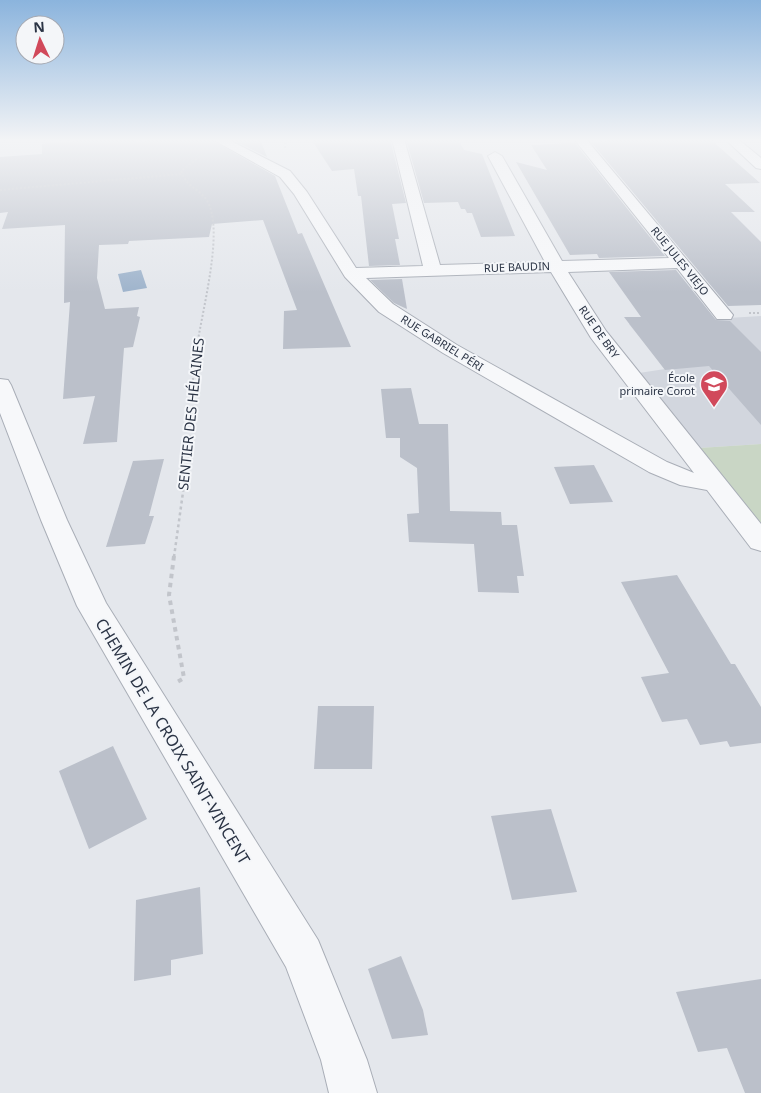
<svg xmlns="http://www.w3.org/2000/svg" width="761" height="1093" viewBox="0 0 761 1093" font-family="'Noto Sans',sans-serif">
  <style>
    .built { fill: #d2d6de }
    .green { fill: #c9d6c5 }
    .water { fill: #9fb4cc }
    .building { fill: #bbc0ca }
    .lines { fill: none; stroke-linecap: round; stroke-linejoin: round }
    .street-casing { stroke: #a9aeb7; stroke-width: 2 }
    .path-far2 { stroke: #c2c5cb; stroke-width: 2; stroke-dasharray: 2 2; stroke-linecap: butt }
    .path-far1 { stroke: #c2c5cb; stroke-width: 2.5; stroke-dasharray: 3 3; stroke-linecap: butt }
    .path { stroke: #c2c5cb; stroke-width: 4; stroke-dasharray: 4.5 4.5; stroke-linecap: butt }
    .street { fill: #f7f8fa; fill-rule: evenodd }
    .labels { text-anchor: middle; stroke-width: 4; stroke-linejoin: round; paint-order: stroke }
    .far-street-label { font-size: 11px; fill: #2b3445; stroke: #f4f6f9 }
    .far-poi-label { font-size: 11px; fill: #2b3445; stroke: #f4f6f9; text-anchor: end }
    .street-label { font-size: 14px; fill: #2b3445; stroke: #f4f6f9 }
    .near-street-label { font-size: 16px; fill: #2b3445; stroke: #f4f6f9 }
  </style>
  <rect width="100%" height="100%" fill="#e4e7ec"/>
  <!-- built -->
  <polygon class="built" points="761,316 761,444 699,448 639,373 665,369 629,324"/>
  <!-- green -->
  <polygon class="green" points="761,444 761,526 699,448"/>
  <!-- water -->
  <polygon class="water" points="141,270 147,288 123,292 118,274"/>
  <!-- building -->
  <g class="building">
    <polygon points="100,139 136,139 136,142 166,139 210,139 275,176 298,234 302,233 351,347 283,349 284,311 297,310 263,220 212,224 209,237 129,241 128,244 99,245 97,278 105,309 139,307 137,316 140,317 133,347 124,348 117,442 83,444 95,396 63,399 70,302 64,303 65,225 2,229 8,212 0,213 0,157 42,154 42,144"/>
    <polygon points="231,139 260,139 267,157"/>
    <polygon points="311,139 390,139 406,203 392,204 399,239 395,239 400,265 369,266 361,196 358,196 354,169 332,171"/>
    <polygon points="406,139 458,139 464,150 482,154 515,236 481,237 472,213 467,213 465,209 461,209 458,202 424,203"/>
    <polygon points="638,139 710,139 760,183 725,184 755,212 731,212 761,242 761,305 728,306 591,142"/>
    <polygon points="575,143 665,256 599,258 597,254 570,255 516,162 547,170 531,145"/>
    <polygon points="676,270 716,320 730,321 761,352 761,425 709,366 665,370 624,317 641,317 609,272"/>
    <polygon points="402,279 407,309 394,303 370,280"/>
    <polygon points="411,388 419,424 448,424 450,511 501,512 502,525 517,525 524,576 517,576 519,593 478,592 474,544 409,542 407,514 419,513 417,468 400,457 400,438 386,438 381,389"/>
    <polygon points="164,459 149,516 154,516 145,544 106,547 133,461"/>
    <polygon points="594,465 613,502 570,504 554,467"/>
    <polygon points="677,575 731,664 735,664 761,707 761,743 730,747 727,741 700,745 687,719 662,722 641,677 669,673 621,582"/>
    <polygon points="318,706 374,706 372,769 314,769"/>
    <polygon points="113,746 147,819 89,849 59,771"/>
    <polygon points="551,809 577,892 512,900 491,816"/>
    <polygon points="200,887 203,954 171,960 171,975 134,981 136,900"/>
    <polygon points="401,956 423,1010 428,1035 392,1039 368,969"/>
    <polygon points="761,979 761,1093 745,1093 727,1048 698,1052 676,992"/>
  </g>
  <g class="lines">
    <!-- street casing -->
    <g class="street-casing">
      <g id="street">
        <path d="M212 139H227L290 171 307 192 356 268 423 266 392 139H404L440 265 545 262 488 156 495 152 502 156 562 261 669 258 574 139H586L733 315 731 319H717L677 268 568 272 606 331 761 524V551L751 548 707 490 680 485 649 472 443 353 379 312 345 277 294 194 280 177ZM551 272 591 338 694 473 667 462 457 345 393 304 366 278Z"/>
        <polygon points="725,139 738,139 761,158 761,169 756,168"/>
        <polygon points="0,379 8,380 11,385 67,520 106,603 318,940 367,1060 377,1093 329,1093 321,1060 286,967 77,606 41,520 0,413"/>
      </g>
    </g>
    <!-- path-far2 -->
    <g class="path-far2">
      <polyline points="285,148 286,139"/>
      <polyline points="0,190 182,174"/>
      <polyline points="749,313 761,313"/>
      <path d="M193 380C193 337 229 232 206 199 197 187 188 189 181 171L202 155"/>
    </g>
    <!-- path-far1 -->
    <polyline class="path-far1" points="174,557 193,420 193,378"/>
    <!-- path -->
    <polyline class="path" points="174,556 169,595 184,678 177,682"/>
    <!-- street -->
    <use href="#street" class="street"/>
  </g>
  <!-- sky -->
  <linearGradient id="sky" x2="0" y2="1"><stop stop-color="#8bb4dd"/><stop offset="0.48" stop-color="#f3f4f6"/><stop offset="1" stop-color="#f3f4f6" stop-opacity="0"/></linearGradient>
  <rect width="761" height="292" fill="url(#sky)"/>
  <!-- icons -->
  <defs>
    <g id="school-pin" transform="scale(1.4375)"><path d="M0 17L-7.5 6A9.5 9.5 0 1 1 7.5 6Z" fill="#d1495b" stroke="#f4f6f9"/><path d="M0-5L7-2L0 1L-7-2ZM-4 1L0 2.5L4 1V4Q0 6-4 4Z" fill="#fff"/></g>
  </defs>
  <g fill-rule="evenodd">
    <use href="#school-pin" x="714" y="384"/>
  </g>
  <g class="labels">
    <!-- far-street labels -->
    <g class="far-street-label">
      <text transform="translate(680 261) rotate(51)" y="4">RUE JULES VIEJO</text>
      <text transform="translate(517 267) rotate(-2)" y="4">RUE BAUDIN</text>
      <text transform="translate(599 332) rotate(55)" y="4">RUE DE BRY</text>
      <text transform="translate(442 343) rotate(32)" y="4">RUE GABRIEL PÉRI</text>
    </g>
    <!-- far-poi labels -->
    <g class="far-poi-label">
      <text x="695" y="382">École<tspan x="695" dy="13">primaire Corot</tspan></text>
    </g>
    <!-- street labels -->
    <g class="street-label">
      <text transform="translate(191 414) rotate(-84)" y="5">SENTIER DES HÉLAINES</text>
    </g>
    <!-- near-street labels -->
    <g class="near-street-label">
      <text transform="translate(173 741) rotate(59)" y="6">CHEMIN DE LA CROIX SAINT-VINCENT</text>
    </g>
  </g>
  <!-- north arrow -->
  <g transform="translate(40 40) rotate(356)"><circle r="24" fill="#f4f6f9" stroke="#a4a8b1"/>
  <path d="M0-4L9 19L0 12L-9 19Z" fill="#d1495b"/>
  <text y="-8" font-size="14" font-weight="bold" text-anchor="middle" fill="#2b3445">N</text>
  </g>
</svg>
